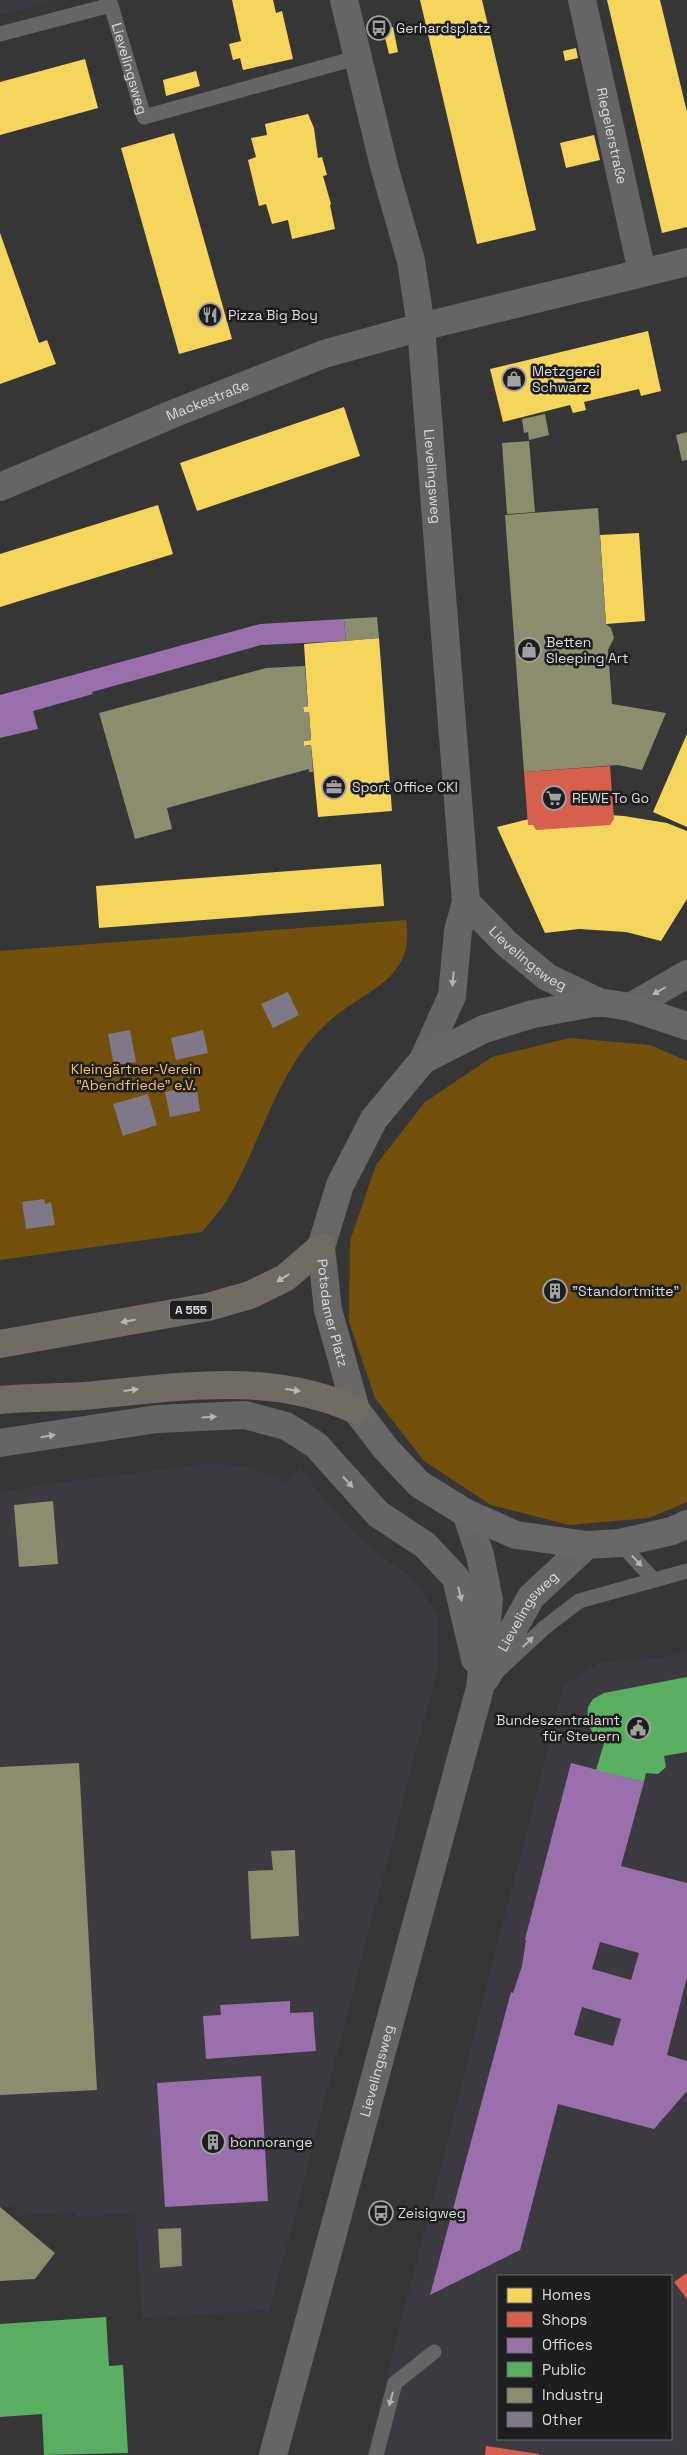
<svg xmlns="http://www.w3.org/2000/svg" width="687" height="2455" viewBox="0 0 687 2455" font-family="'Space Grotesk',sans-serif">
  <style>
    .built { fill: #3c3941; fill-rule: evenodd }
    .green { fill: #72500c }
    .homes { fill: #f6d55c }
    .shops { fill: #d6604d }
    .offices { fill: #9970ab; fill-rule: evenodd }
    .public { fill: #5aae61 }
    .industry { fill: #8c8c6e }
    .building { fill: #7e7888 }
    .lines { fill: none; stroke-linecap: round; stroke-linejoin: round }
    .service { stroke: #656566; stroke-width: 15 }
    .minor { stroke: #656566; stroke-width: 28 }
    .tertiary { stroke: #656566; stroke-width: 28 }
    .secondary { stroke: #696765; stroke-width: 28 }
    .motorway { stroke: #716c63; stroke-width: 28 }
    .oneway { fill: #b2b1b3 }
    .oneway2 { fill: #bbb9b8 }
    .labels { text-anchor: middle; stroke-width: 5; stroke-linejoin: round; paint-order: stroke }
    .shield { fill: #1d1d1e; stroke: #a2a1a3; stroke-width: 1 }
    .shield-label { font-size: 12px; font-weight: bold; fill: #dbdadc }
    .poi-label { font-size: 14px; fill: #dbdadc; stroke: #1d1d1e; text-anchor: start }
    .street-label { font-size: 14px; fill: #dbdadc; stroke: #1d1d1e }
    .park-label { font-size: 14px; fill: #f5be68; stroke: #1d1d1e }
  </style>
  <rect width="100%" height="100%" fill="#363636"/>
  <!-- built -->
  <g class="built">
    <polygon points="0,0 55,0 0,15"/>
    <polygon points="211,1463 250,1467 285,1482 301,1468 326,1503 368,1546 410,1576 439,1615 438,1667 270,2310 142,2318 135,2213 75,2217 75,2212 17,2216 16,2207 0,2207 0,1493 33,1486"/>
    <path d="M687 1650V2455H367L564 1684 599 1663 672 1656ZM498 2276H671V2439H498Z"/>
  </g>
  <!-- green -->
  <g class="green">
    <path d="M406 920C417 981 361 991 326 1024 276 1070 261 1145 226 1202 219 1212 210 1222 202 1232L0 1260V951Z"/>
    <polygon points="570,1038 650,1045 687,1061 687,1502 649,1518 569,1525 491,1505 424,1461 375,1398 349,1322 350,1241 376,1165 425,1102 492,1057"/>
  </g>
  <!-- homes -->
  <g class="homes">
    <polygon points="232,0 273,0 276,13 282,11 293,59 243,70 240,58 233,60 229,44 241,41"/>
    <polygon points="420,0 482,0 536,230 477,244"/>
    <polygon points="607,0 660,0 687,112 687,227 662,233"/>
    <polygon points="393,27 398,52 389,54 383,29"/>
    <polygon points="576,48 578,58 565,61 563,51"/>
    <polygon points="85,59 98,108 0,135 0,82"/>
    <polygon points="196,71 200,86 166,96 163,80"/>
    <polygon points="308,114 314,128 318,158 322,157 327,175 323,176 331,204 330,205 335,229 292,239 288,220 272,224 266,204 259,206 248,160 256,157 251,138 267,135 265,124"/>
    <polygon points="174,133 232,339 179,354 121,148"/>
    <polygon points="594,135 600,160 566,168 560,143"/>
    <polygon points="0,233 39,343 47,340 56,364 0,384"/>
    <polygon points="648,331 661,391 641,396 639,389 584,402 586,410 573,413 570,405 503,422 490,369"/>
    <polygon points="344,407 360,456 197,511 180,463"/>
    <polygon points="158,505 173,554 0,607 0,554"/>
    <polygon points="639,533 645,621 606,624 600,535"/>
    <polygon points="379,638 392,811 318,817 311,745 304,746 304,741 311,740 309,712 304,712 303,707 308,707 304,644"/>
    <polygon points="687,734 687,827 653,812"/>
    <polygon points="578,813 624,816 667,823 687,831 687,899 661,941 626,932 579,929 545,933 497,827 541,816"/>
    <polygon points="381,864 384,906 99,928 96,886"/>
  </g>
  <!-- shops -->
  <g class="shops">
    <polygon points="610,766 614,819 610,825 536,830 533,825 528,825 524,772"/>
    <polygon points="687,2273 687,2299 674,2282"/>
    <polygon points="486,2446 539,2454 539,2455 485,2455"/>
  </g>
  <!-- offices -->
  <g class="offices">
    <polygon points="344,619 346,641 261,645 92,692 93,694 33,711 38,729 0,738 0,695 260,624"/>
    <path d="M571 1763 644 1782 621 1866 687 1883V1977L667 2055 687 2061V2091L654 2129 558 2104 520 2250 430 2295 511 1992 513 1993 522 1966 526 1940 525 1939ZM600 1942 639 1953 631 1980 592 1969ZM582 2007 621 2019 613 2046 574 2035Z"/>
    <polygon points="290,2001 290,2013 313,2012 316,2051 206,2059 203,2016 221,2015 220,2005"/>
    <polygon points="261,2076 268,2201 165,2207 157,2083"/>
  </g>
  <!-- public -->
  <g class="public">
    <polygon points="687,1677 687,1752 664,1756 666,1767 658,1774 646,1773 644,1782 596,1770 605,1740 594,1735 587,1722 588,1707 593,1699 604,1693"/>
    <polygon points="106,2317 109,2366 123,2365 128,2453 44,2455 42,2414 0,2417 0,2324"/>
  </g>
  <!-- industry -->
  <g class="industry">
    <polygon points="545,414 549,435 529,440 528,432 524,433 522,419"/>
    <polygon points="687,432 687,460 682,461 676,435"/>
    <polygon points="529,441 535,512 507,514 502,443"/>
    <polygon points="598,508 606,624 611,628 614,638 608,650 612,704 666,713 642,770 618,765 524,772 505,515"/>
    <polygon points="377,617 379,638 346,641 344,619"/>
    <polygon points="305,666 308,707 303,707 304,712 309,712 311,740 304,741 304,746 311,745 313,772 309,772 309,769 167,808 172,829 135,839 99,713 266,668"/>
    <polygon points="53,1501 58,1564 19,1567 14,1505"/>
    <polygon points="79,1763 97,2090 0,2095 0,1767"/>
    <polygon points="295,1850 299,1936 251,1939 248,1871 273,1870 271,1851"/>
    <polygon points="0,2207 55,2253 35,2279 0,2281"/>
    <polygon points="181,2228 182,2266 160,2268 158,2229"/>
  </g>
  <!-- building -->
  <g class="building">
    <polygon points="288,992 299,1015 273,1028 261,1004"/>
    <polygon points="130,1030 136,1062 114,1066 108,1034"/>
    <polygon points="203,1030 208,1053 176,1060 171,1038"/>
    <polygon points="196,1085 200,1111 170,1117 165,1092"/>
    <polygon points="148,1094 157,1125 123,1136 113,1104"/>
    <polygon points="44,1199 45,1204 51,1202 55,1225 26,1229 22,1202"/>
    <circle cx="555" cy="1291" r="7"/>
  </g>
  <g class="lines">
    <!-- service -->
    <g class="service">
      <path id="s1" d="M0 34 111 5 144 117 356 58"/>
      <polyline points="620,1543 654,1580"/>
      <polyline points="499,1670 544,1628 579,1601 687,1571"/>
      <polyline points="376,2455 395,2383 434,2352"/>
    </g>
    <!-- minor -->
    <g class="minor">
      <path id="s2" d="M582 0 642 272"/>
      <path id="s3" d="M0 487 175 413 324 354 421 327 687 262"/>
      <polyline points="630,1007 687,974"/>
    </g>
    <!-- tertiary -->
    <g class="tertiary">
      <path id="s4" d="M344 0 384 166 411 261 421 327 466 902 458 931 452 996 423 1060"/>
      <path id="s5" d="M466 902 507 944 547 977 599 1002"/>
      <polyline points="0,1443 157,1419 245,1415 286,1426 316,1445 378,1514 425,1545 456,1578 475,1659"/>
      <path id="s6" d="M486 1678 531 1597 587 1545"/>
      <path id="s7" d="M273 2455 480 1688 489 1600 480 1555 466 1513"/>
    </g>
    <!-- secondary -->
    <path class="secondary" id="s8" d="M687 1026 630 1007 599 1002 533 1014 484 1029 423 1060 374 1119 340 1185 321 1247 328 1310 356 1410 386 1449 419 1484 466 1513 516 1535 587 1545 620 1543 672 1531 687 1524"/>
    <!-- motorway -->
    <g class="motorway">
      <polyline points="0,1344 208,1307 250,1295 285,1278 321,1247"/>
      <path d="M0 1400C28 1397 56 1398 83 1396 177 1388 266 1370 356 1410"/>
    </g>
  </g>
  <!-- one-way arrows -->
  <defs><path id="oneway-solid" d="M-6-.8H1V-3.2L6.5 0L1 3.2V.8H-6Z" transform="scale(1.25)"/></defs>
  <g class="oneway">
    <use href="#oneway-solid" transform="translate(453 979) rotate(95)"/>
    <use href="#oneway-solid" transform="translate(659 991) rotate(150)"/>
    <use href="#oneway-solid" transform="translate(209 1417) rotate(-3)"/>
    <use href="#oneway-solid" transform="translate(48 1436) rotate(-9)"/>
    <use href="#oneway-solid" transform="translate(348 1482) rotate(47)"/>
    <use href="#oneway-solid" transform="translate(637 1561) rotate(47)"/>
    <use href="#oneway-solid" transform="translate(460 1594) rotate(76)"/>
    <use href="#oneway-solid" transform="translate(528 1642) rotate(-44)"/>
    <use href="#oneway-solid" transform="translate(391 2399) rotate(105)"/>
  </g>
  <g class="oneway2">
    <use href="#oneway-solid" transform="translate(283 1278) rotate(148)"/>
    <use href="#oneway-solid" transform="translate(128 1321) rotate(170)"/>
    <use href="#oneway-solid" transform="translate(131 1390) rotate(-7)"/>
    <use href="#oneway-solid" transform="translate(293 1390) rotate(8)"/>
  </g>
  <!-- icons -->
  <defs>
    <g id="bus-ring" transform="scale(1.25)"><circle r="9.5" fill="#1d1d1e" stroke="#a1a1a2" stroke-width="1.5"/><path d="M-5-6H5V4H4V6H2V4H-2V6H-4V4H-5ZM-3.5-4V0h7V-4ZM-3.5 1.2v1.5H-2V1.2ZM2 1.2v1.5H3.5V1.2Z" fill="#a1a1a2"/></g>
    <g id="restaurant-ring" transform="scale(1.25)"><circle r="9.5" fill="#1d1d1e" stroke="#a1a1a2" stroke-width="1.5"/><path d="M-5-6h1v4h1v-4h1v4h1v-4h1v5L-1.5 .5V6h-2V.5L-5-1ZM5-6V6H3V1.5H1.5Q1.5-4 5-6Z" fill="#a1a1a2"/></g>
    <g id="shop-ring" transform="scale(1.25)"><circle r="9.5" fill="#1d1d1e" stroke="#a1a1a2" stroke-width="1.5"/><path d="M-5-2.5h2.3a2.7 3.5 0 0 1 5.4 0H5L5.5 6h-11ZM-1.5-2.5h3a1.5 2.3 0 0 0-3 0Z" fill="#a1a1a2"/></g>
    <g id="office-ring" transform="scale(1.25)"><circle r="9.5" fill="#1d1d1e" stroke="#a1a1a2" stroke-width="1.5"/><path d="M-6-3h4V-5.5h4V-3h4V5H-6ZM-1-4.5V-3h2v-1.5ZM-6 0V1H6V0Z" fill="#a1a1a2"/></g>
    <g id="supermarket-ring" transform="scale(1.25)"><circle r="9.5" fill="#1d1d1e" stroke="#a1a1a2" stroke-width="1.5"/><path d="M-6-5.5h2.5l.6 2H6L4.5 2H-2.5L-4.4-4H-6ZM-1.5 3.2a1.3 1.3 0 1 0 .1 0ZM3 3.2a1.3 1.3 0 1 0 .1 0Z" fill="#a1a1a2"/></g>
    <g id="building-ring" transform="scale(1.25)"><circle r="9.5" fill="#1d1d1e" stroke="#a1a1a2" stroke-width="1.5"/><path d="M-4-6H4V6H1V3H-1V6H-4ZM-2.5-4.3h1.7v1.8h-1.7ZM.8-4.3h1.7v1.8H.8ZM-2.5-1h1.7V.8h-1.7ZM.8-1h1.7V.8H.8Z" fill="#a1a1a2"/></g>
    <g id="civic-ring" transform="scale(1.25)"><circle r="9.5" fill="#1d1d1e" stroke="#a1a1a2" stroke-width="1.5"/><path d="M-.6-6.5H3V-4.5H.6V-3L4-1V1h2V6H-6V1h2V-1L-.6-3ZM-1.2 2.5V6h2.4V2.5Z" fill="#a1a1a2"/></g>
  </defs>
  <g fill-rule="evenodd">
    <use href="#bus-ring" x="379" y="28"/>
    <use href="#restaurant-ring" x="210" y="315"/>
    <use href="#shop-ring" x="514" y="379"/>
    <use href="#shop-ring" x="529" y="650"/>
    <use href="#office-ring" x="334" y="787"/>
    <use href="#supermarket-ring" x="554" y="798"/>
    <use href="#building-ring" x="555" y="1291"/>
    <use href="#civic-ring" x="638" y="1728"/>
    <use href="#building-ring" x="213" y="2142"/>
    <use href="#bus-ring" x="381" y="2213"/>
  </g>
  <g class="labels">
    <!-- shield labels -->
    <rect class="shield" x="170" y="1300.5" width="42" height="19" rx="4"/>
    <g class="shield-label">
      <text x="191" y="1314">A 555</text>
    </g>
    <!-- poi labels -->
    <g class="poi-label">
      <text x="396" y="33">Gerhardsplatz</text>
      <text x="228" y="320">Pizza Big Boy</text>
      <text x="532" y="376">Metzgerei<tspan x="532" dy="16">Schwarz</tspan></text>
      <text x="546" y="647">Betten<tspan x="546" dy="16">Sleeping Art</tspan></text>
      <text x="352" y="792">Sport Office CKI</text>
      <text x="572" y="803">REWE To Go</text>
      <text x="572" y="1296">"Standortmitte"</text>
      <text x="620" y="1725" text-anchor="end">Bundeszentralamt<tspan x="620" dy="16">für Steuern</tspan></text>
      <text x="230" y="2147">bonnorange</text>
      <text x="398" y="2218">Zeisigweg</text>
    </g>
    <!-- street labels -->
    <g class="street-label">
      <text dy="5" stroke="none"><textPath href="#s1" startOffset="181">Lievelingsweg</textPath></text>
      <text dy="5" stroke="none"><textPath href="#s2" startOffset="139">Riegelerstraße</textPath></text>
      <text dy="5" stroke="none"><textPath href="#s3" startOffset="225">Mackestraße</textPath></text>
      <text dy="5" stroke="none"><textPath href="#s4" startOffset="486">Lievelingsweg</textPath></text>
      <text dy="5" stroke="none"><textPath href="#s5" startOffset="84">Lievelingsweg</textPath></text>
      <text dy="5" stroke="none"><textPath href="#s8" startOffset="561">Potsdamer Platz</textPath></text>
      <text dy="5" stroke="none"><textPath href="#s6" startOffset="79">Lievelingsweg</textPath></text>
      <text dy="5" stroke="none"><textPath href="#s7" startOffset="398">Lievelingsweg</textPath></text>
    </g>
    <!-- park labels -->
    <g class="park-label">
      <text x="136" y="1074">Kleingärtner-Verein<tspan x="136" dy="16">"Abendfriede" e.V.</tspan></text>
    </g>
  </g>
  <!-- legend -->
  <rect x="497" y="2275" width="175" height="165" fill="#1d1d1e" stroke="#69696a"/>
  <rect x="507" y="2288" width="25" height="15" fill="#f6d55c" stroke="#69696a"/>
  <text x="542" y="2300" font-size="15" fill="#dbdadc">Homes</text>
  <rect x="507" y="2312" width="25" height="15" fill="#d6604d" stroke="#69696a"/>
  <text x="542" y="2325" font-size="15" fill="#dbdadc">Shops</text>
  <rect x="507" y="2338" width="25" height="15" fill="#9970ab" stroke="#69696a"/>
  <text x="542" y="2350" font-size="15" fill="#dbdadc">Offices</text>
  <rect x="507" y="2362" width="25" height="15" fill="#5aae61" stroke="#69696a"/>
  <text x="542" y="2375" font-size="15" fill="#dbdadc">Public</text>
  <rect x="507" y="2388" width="25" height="15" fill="#8c8c6e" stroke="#69696a"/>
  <text x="542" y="2400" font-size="15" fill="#dbdadc">Industry</text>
  <rect x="507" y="2412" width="25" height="15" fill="#7e7888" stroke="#69696a"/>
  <text x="542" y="2425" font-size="15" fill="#dbdadc">Other</text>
</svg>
